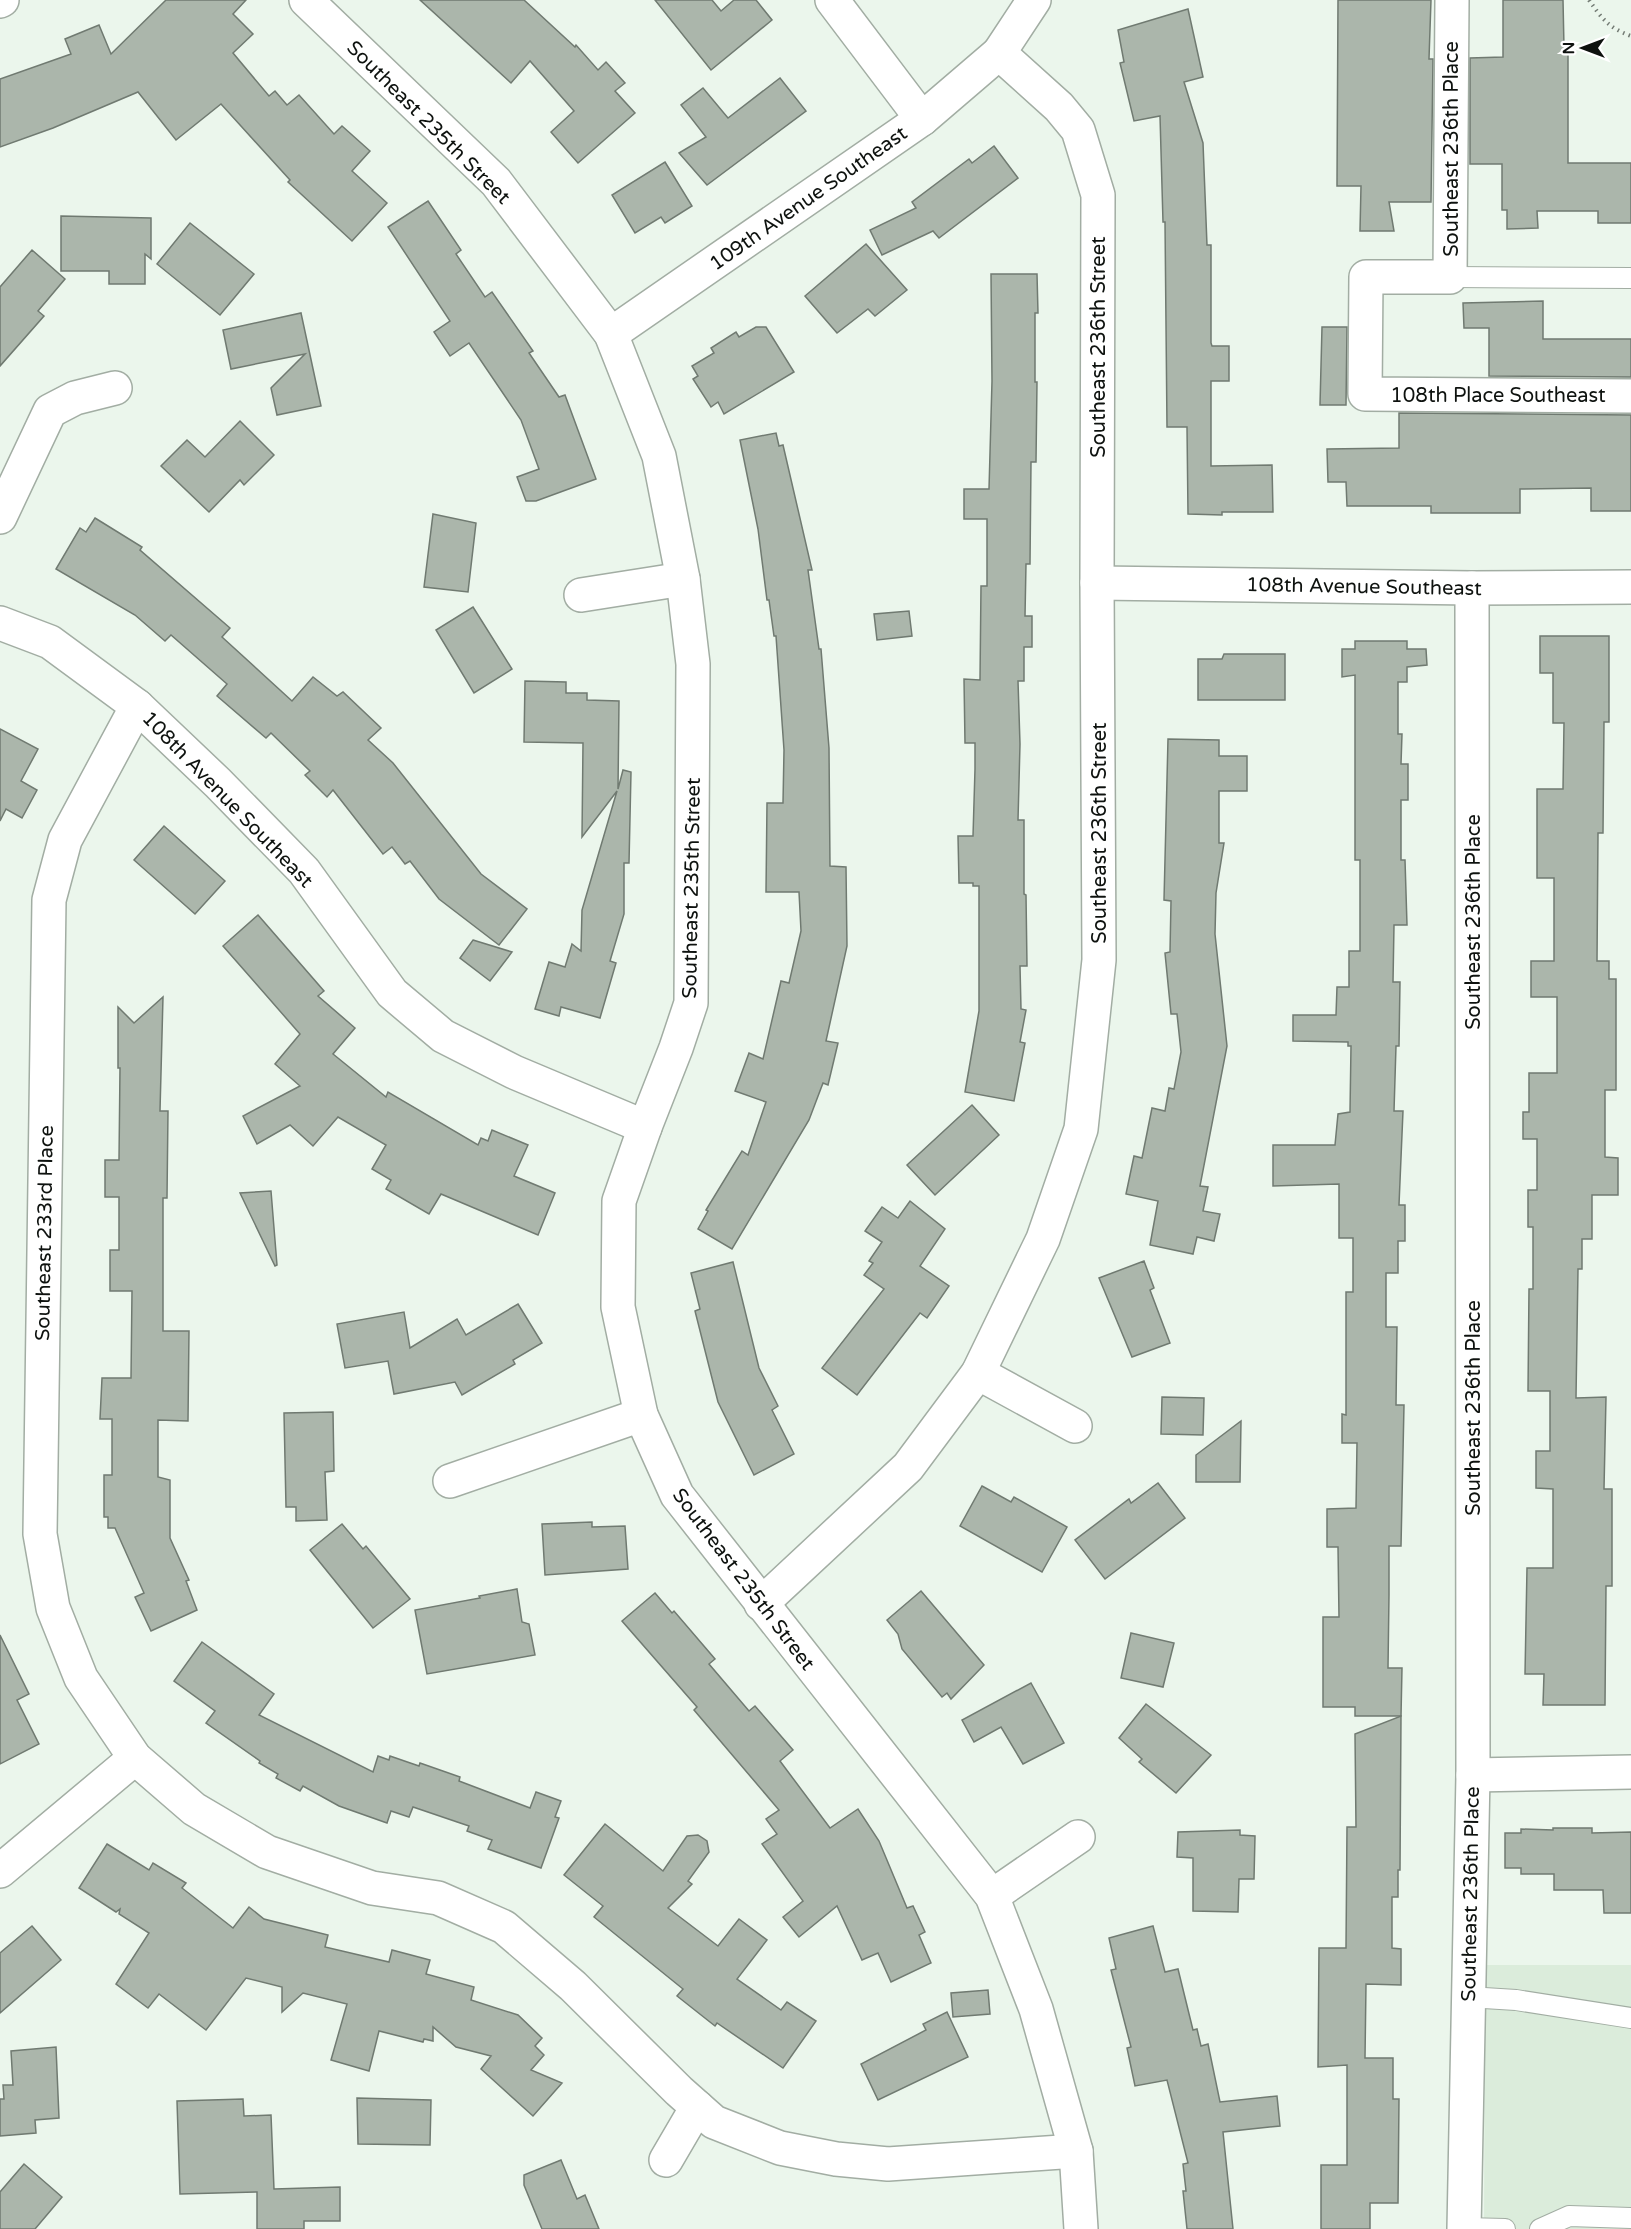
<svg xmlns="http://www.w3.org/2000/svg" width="1631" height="2229" viewBox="0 0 1631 2229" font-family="'Varela Round',sans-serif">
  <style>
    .built { fill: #dbecdb }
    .building { fill: #abb6ab; stroke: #707a71; stroke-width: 1.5 }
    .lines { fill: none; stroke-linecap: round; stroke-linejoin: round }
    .service-casing { stroke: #a2ada3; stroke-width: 22 }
    .minor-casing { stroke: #a2ada3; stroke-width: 36 }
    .tertiary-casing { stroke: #a2ada3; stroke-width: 36 }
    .path { stroke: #737b74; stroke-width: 4; stroke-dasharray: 1.5 4.5; stroke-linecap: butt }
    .service { stroke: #fff; stroke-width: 20 }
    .minor { stroke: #fff; stroke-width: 33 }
    .tertiary { stroke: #fff; stroke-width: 33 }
    .labels { text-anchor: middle; stroke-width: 4.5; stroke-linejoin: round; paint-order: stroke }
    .street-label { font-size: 20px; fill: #0e120f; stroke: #fff }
  </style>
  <rect width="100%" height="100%" fill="#ebf6ec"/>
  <!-- built -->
  <polygon class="built" points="1485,1965 1631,1965 1631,2229 1484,2229"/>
  <!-- building -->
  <g class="building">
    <polygon points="166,0 246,0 233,14 253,34 233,53 269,96 275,91 287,105 299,95 334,134 342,126 370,151 352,171 387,203 352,241 288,182 290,180 221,104 176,140 138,92 53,128 0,147 0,79 71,54 65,39 99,25 111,54"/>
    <polygon points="420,0 524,0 575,47 576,45 598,70 606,62 625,83 615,91 635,113 578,163 551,132 574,111 530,61 511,83"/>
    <polygon points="655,0 712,0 721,11 734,0 756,0 772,20 711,70"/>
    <polygon points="1338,0 1431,0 1429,59 1433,59 1431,202 1389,202 1394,231 1360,231 1361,186 1337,186"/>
    <polygon points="1503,0 1563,0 1564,47 1568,47 1568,163 1631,163 1631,223 1598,223 1598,211 1537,211 1538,228 1507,229 1507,210 1502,210 1502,164 1470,164 1470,58 1503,57"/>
    <polygon points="1188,9 1203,77 1184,82 1203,143 1207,245 1211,245 1211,343 1212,346 1229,346 1229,381 1211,381 1211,466 1272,465 1273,512 1222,512 1222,515 1188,514 1187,427 1167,427 1165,222 1163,222 1160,116 1134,121 1120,63 1124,62 1118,30"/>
    <polygon points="780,78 806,111 707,185 679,153 706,137 681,105 703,88 728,118"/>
    <polygon points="994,146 1018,178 939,238 933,231 882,255 870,230 916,208 912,202 969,159 972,163"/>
    <polygon points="665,162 692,206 665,223 661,217 635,233 612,195"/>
    <polygon points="428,201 461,250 456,254 485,297 492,292 533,351 529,353 559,397 565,395 596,479 536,501 526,501 517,477 539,469 521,420 469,343 450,356 434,332 450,321 388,227"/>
    <polygon points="61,216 151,218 151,259 145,254 145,284 109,284 109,271 61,271"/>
    <polygon points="190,223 254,274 220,315 157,264"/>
    <polygon points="866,244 907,290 875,316 868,309 837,333 805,296"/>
    <polygon points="32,250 65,279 38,311 44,316 0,366 0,287"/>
    <polygon points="991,274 1037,274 1038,313 1035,313 1035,382 1037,382 1036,462 1031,462 1030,564 1026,564 1025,616 1032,616 1032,647 1024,647 1024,681 1018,681 1020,744 1018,820 1024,820 1024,894 1026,895 1027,966 1020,966 1021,1009 1026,1010 1020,1042 1025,1043 1014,1101 965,1092 979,1011 979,886 973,886 973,883 959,883 958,836 973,836 975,769 975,743 965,743 964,679 980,680 981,586 987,586 987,519 964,519 964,489 989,489 992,381"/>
    <polygon points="1543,301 1543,339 1631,339 1631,377 1489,376 1489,328 1464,328 1463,303"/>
    <polygon points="301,313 321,406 277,415 271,388 305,354 231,369 223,330"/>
    <polygon points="756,327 766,327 794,372 724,414 718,402 711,407 693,379 698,376 692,366 714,353 711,348 736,332 739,337"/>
    <polygon points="1322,327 1347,327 1346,405 1320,405"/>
    <polygon points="1399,413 1631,415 1631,511 1591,511 1591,488 1520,489 1520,513 1431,513 1431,506 1347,506 1346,482 1328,482 1327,449 1399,448"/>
    <polygon points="240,421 274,455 244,485 240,480 209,512 161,466 187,440 205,457"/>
    <polygon points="776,433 779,446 783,445 812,570 808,570 819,649 821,649 829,748 830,866 846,867 847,946 826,1041 838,1043 828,1085 823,1083 809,1120 732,1249 698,1229 708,1211 706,1210 742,1151 748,1155 766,1102 735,1091 749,1053 763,1059 781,981 789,983 801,931 799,892 766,892 767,803 783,803 784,750 776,636 774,636 769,600 767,600 758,529 740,440"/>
    <polygon points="433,514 476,523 468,592 424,587"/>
    <polygon points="95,518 142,547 140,550 230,628 222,637 292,701 313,677 337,696 343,692 381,728 368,740 393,763 481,874 527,909 499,945 439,899 410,861 405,864 392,847 383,854 333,790 327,797 305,775 310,771 271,733 266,738 217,696 227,684 171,635 165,641 135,615 56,569 80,528 86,532"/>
    <polygon points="473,607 512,669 474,693 436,630"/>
    <polygon points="909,611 912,636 877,640 874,614"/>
    <polygon points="1540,636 1609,636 1609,722 1604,722 1603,833 1598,833 1597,961 1609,961 1609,979 1616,979 1616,1090 1605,1090 1605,1157 1618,1158 1618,1195 1592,1195 1592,1239 1582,1239 1582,1269 1578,1269 1576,1398 1606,1397 1604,1489 1612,1489 1612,1586 1606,1586 1605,1705 1543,1705 1544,1674 1525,1674 1527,1568 1553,1568 1553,1489 1536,1488 1536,1451 1550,1451 1550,1391 1528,1391 1529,1289 1533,1289 1533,1227 1528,1227 1528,1190 1537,1190 1537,1139 1523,1139 1523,1112 1529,1112 1529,1073 1557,1073 1557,997 1531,997 1531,961 1554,961 1554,878 1537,878 1537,789 1563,789 1564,723 1553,723 1553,673 1540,673"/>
    <polygon points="1355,641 1407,641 1407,649 1426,649 1427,665 1407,667 1407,682 1398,682 1398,734 1402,734 1401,764 1408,764 1408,800 1401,800 1401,860 1405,860 1407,925 1394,925 1393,982 1400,982 1399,1046 1396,1046 1394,1111 1403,1111 1399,1205 1405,1205 1405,1241 1398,1241 1398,1273 1386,1273 1386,1327 1397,1327 1396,1405 1404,1405 1401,1546 1389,1546 1389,1595 1388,1668 1402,1668 1401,1716 1355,1716 1355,1707 1323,1707 1323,1617 1339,1617 1338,1547 1327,1547 1327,1509 1356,1508 1357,1443 1342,1443 1342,1414 1346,1415 1346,1292 1353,1292 1353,1238 1339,1238 1339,1184 1273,1186 1273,1145 1335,1145 1338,1114 1350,1112 1351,1046 1348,1046 1348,1042 1293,1041 1293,1015 1336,1015 1337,987 1349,987 1349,951 1360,951 1360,860 1355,860 1355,675 1342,677 1342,649 1355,649"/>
    <polygon points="1224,654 1285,654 1285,700 1198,700 1198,659 1222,659"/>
    <polygon points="525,681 566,682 566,693 587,693 587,700 619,701 618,789 623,770 631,772 629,863 624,863 624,914 610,961 616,963 600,1018 561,1007 559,1016 535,1009 549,962 565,967 572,944 581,951 582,910 617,791 582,837 583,743 524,742"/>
    <polygon points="0,729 38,749 21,781 37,790 22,818 6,809 0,821"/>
    <polygon points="1168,739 1219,740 1219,756 1247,756 1247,791 1219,791 1219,843 1224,843 1216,893 1215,934 1227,1046 1200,1186 1208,1187 1203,1211 1220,1214 1214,1241 1197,1237 1193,1254 1150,1245 1158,1201 1126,1194 1134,1156 1142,1158 1152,1108 1165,1111 1169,1088 1174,1089 1181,1052 1177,1014 1171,1014 1165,953 1170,952 1171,901 1164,900"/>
    <polygon points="164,826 225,881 195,914 134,860"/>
    <polygon points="258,915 324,991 318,996 355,1028 333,1054 386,1097 388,1092 478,1145 481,1138 488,1141 492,1130 528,1145 514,1176 555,1193 538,1235 441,1194 429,1214 386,1189 391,1180 372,1169 386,1145 338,1117 313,1146 290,1125 257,1144 243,1116 300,1086 275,1064 300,1034 223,946"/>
    <polygon points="473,940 512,952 490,981 460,958"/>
    <polygon points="163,997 160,1111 168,1111 167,1198 163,1198 163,1331 189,1331 188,1421 158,1420 158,1477 170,1480 170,1538 189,1580 186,1581 197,1610 151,1631 135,1597 144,1593 115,1528 108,1528 108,1517 104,1517 104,1475 112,1475 112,1419 100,1419 102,1378 131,1378 132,1291 110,1291 110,1250 119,1250 119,1197 105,1197 105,1160 119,1160 120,1068 118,1068 118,1007 134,1023"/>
    <polygon points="972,1105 999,1135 935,1195 907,1165"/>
    <polygon points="271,1191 277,1265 275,1266 240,1193"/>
    <polygon points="910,1201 945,1229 920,1266 949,1286 927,1318 920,1313 857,1395 822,1368 884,1289 864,1275 873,1263 869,1261 882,1242 865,1231 882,1207 898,1218"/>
    <polygon points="1144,1261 1154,1288 1150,1290 1170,1343 1132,1357 1099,1278"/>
    <polygon points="733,1262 759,1368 778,1406 772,1410 794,1454 754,1475 718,1402 695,1311 700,1309 691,1273"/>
    <polygon points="518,1304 542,1343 513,1360 515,1364 462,1395 455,1382 394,1394 388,1361 345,1368 337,1324 404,1312 410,1348 457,1319 466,1335"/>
    <polygon points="1162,1397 1204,1398 1203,1435 1161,1434"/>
    <polygon points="333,1412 334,1471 325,1472 327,1520 296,1521 296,1507 286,1507 284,1413"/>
    <polygon points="1241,1421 1240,1482 1196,1482 1196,1455"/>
    <polygon points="1158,1483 1185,1518 1105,1579 1075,1540 1129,1499 1131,1503"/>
    <polygon points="982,1486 1011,1502 1014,1497 1067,1527 1042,1572 960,1526"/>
    <polygon points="592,1522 592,1527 625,1526 628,1569 545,1575 542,1524"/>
    <polygon points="342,1524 363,1549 366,1546 410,1599 373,1628 310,1550"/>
    <polygon points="517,1589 522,1622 529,1624 535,1655 427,1674 415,1610 480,1598 479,1596"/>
    <polygon points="921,1591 984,1665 951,1699 947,1693 942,1697 902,1649 898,1634 887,1620"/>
    <polygon points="655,1593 672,1613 674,1611 715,1659 709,1664 749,1711 755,1706 793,1750 780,1761 830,1828 858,1809 879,1841 907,1908 913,1906 925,1932 919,1935 931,1963 891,1982 878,1953 862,1960 837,1906 799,1937 783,1917 803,1901 762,1844 777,1834 766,1819 779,1810 694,1710 697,1707 622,1621"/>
    <polygon points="1131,1633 1174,1643 1163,1687 1121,1678"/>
    <polygon points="0,1635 29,1694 17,1700 39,1744 0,1764"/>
    <polygon points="202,1642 274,1694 259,1715 373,1772 378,1756 389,1760 390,1756 419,1766 420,1763 460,1777 459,1781 530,1808 536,1792 561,1801 555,1817 559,1818 541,1868 488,1849 492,1840 467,1831 469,1826 413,1807 409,1817 391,1811 387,1823 339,1806 303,1786 300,1791 276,1778 278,1774 259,1763 260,1761 206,1723 215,1711 174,1681"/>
    <polygon points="1031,1683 1064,1743 1023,1764 1001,1727 974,1742 962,1720"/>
    <polygon points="1146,1704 1211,1755 1176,1793 1139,1762 1142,1759 1119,1738"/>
    <polygon points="1401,1716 1400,1870 1398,1870 1398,1897 1392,1897 1392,1948 1401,1949 1401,1985 1366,1984 1365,2058 1393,2058 1393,2099 1399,2099 1398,2203 1370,2203 1370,2229 1321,2229 1321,2165 1347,2165 1347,2065 1318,2067 1319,1948 1346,1948 1347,1827 1356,1827 1355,1734"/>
    <polygon points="605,1824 663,1871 687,1836 698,1835 707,1841 709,1852 688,1881 692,1884 668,1908 718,1946 739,1919 767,1940 737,1979 781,2010 787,2002 816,2021 783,2068 717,2023 715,2026 677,1996 683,1989 594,1917 603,1906 564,1875"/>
    <polygon points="1553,1828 1592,1828 1592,1833 1631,1832 1631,1913 1604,1913 1603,1890 1554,1890 1554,1874 1521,1874 1521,1868 1505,1868 1505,1833 1521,1833 1521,1829 1553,1830"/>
    <polygon points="1240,1830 1240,1835 1255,1836 1254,1879 1239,1879 1238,1912 1193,1911 1193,1858 1177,1857 1178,1832"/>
    <polygon points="107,1844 149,1870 153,1863 186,1883 182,1888 233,1928 249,1907 264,1919 328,1935 325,1947 389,1962 392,1950 430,1960 426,1974 474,1987 471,2000 518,2015 542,2038 535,2046 544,2055 531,2070 562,2083 533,2116 481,2069 491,2056 456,2047 433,2027 433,2041 424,2039 423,2042 379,2031 369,2071 331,2060 347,2004 303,1993 282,2012 282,1987 246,1978 206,2030 159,1994 148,2008 116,1984 149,1933 119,1914 120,1909 116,1912 79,1888"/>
    <polygon points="32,1926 61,1960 0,2013 0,1953"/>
    <polygon points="1153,1926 1165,1972 1178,1969 1193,2030 1197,2029 1201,2046 1208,2044 1220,2102 1277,2096 1280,2126 1223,2132 1233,2229 1187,2229 1183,2191 1186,2191 1183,2164 1188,2163 1167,2080 1135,2086 1127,2048 1131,2047 1111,1970 1116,1969 1109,1938"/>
    <polygon points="988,1990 990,2014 953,2017 951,1993"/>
    <polygon points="947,2012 968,2057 878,2100 861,2064 926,2030 923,2024"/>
    <polygon points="56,2047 59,2118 35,2120 36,2133 0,2136 0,2099 4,2099 3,2085 13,2085 11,2051"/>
    <polygon points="357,2098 431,2100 430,2145 358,2144"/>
    <polygon points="243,2099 244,2116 271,2115 274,2189 340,2187 340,2221 304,2221 304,2229 257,2229 257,2192 180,2194 177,2101"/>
    <polygon points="561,2160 577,2199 585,2195 599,2229 542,2229 524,2185 524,2175"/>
    <polygon points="24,2164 62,2197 35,2229 0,2229 0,2192"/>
  </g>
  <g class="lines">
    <!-- service casing -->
    <g class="service-casing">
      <g id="service">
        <polyline points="1450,277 1631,278"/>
        <polyline points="1468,1997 1516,2000 1631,2018"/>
        <polyline points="1464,2228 1505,2229"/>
        <polyline points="1540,2229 1569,2216 1631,2218"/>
      </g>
    </g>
    <!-- minor casing -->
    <g class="minor-casing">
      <g id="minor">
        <polyline points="306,0 496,182 611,334 659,456 683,579 693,664 691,1003 676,1048 645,1127 619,1201 618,1307 641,1415 677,1495 992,1896 1036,2009 1076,2151 1081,2229"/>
        <polyline points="832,0 922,119"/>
        <polyline points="1452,0 1450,277 1366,277 1365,394 1631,396"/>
        <polyline points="0,1 2,0"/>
        <polyline points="611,334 922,119 999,53"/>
        <polyline points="0,517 50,411 75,398 115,388"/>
        <polyline points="581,595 683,579"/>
        <polyline points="0,623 50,642 137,706 218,783 304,871 392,993 443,1036 514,1072 645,1127"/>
        <polyline points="137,706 65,840 49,900 40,1534 53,1608 81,1678 135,1758 194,1809 267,1852 372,1888 438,1898 504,1927 573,1986 679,2091 714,2122 780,2148 836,2159 888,2164 1076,2151"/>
        <polyline points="978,1373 1075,1426"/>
        <polyline points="450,1481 641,1415"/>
        <polyline points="761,1604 908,1467 978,1373 1043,1239 1081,1129 1099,960 1097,583 1098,195 1078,130 1059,107 999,53 1034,0"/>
        <polyline points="1473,1775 1631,1772"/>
        <polyline points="0,1871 135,1758"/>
        <polyline points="992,1896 1078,1837"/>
        <polyline points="666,2160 697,2107"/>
        <polyline points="1464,2229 1473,1775 1472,588"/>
      </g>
    </g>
    <!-- tertiary casing -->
    <g class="tertiary-casing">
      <polyline id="tertiary" points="1097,583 1472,588 1631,587"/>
    </g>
    <!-- path -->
    <path class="path" d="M1589 0C1602 19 1609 28 1631 36"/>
    <!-- service -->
    <use href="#service" class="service"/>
    <!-- minor -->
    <use href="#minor" class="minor"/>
    <!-- tertiary -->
    <use href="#tertiary" class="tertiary"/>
  </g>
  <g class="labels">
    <!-- street labels -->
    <g class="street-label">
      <text transform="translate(429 122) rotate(45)" y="7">Southeast 235th Street</text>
      <text transform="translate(1451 149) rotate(-90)" y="7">Southeast 236th Place</text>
      <text transform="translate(808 198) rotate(-35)" y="7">109th Avenue Southeast</text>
      <text transform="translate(1098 347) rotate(-90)" y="7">Southeast 236th Street</text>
      <text x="1498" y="402">108th Place Southeast</text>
      <text transform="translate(1364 586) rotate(1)" y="7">108th Avenue Southeast</text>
      <text transform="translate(228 799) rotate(46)" y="7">108th Avenue Southeast</text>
      <text transform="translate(1099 833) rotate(-90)" y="7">Southeast 236th Street</text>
      <text transform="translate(691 888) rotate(-89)" y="7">Southeast 235th Street</text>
      <text transform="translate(1473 922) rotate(-90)" y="7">Southeast 236th Place</text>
      <text transform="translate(44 1233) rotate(-89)" y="7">Southeast 233rd Place</text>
      <text transform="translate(1473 1408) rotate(-90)" y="7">Southeast 236th Place</text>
      <text transform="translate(744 1579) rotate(53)" y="7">Southeast 235th Street</text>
      <text transform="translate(1470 1894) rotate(-89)" y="7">Southeast 236th Place</text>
    </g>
  </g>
  <!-- north arrow -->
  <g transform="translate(1583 48) rotate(270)" stroke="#ffffff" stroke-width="4.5" paint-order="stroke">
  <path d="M0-4.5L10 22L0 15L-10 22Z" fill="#0e120f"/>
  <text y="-9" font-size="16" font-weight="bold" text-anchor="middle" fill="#0e120f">N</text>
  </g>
</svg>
